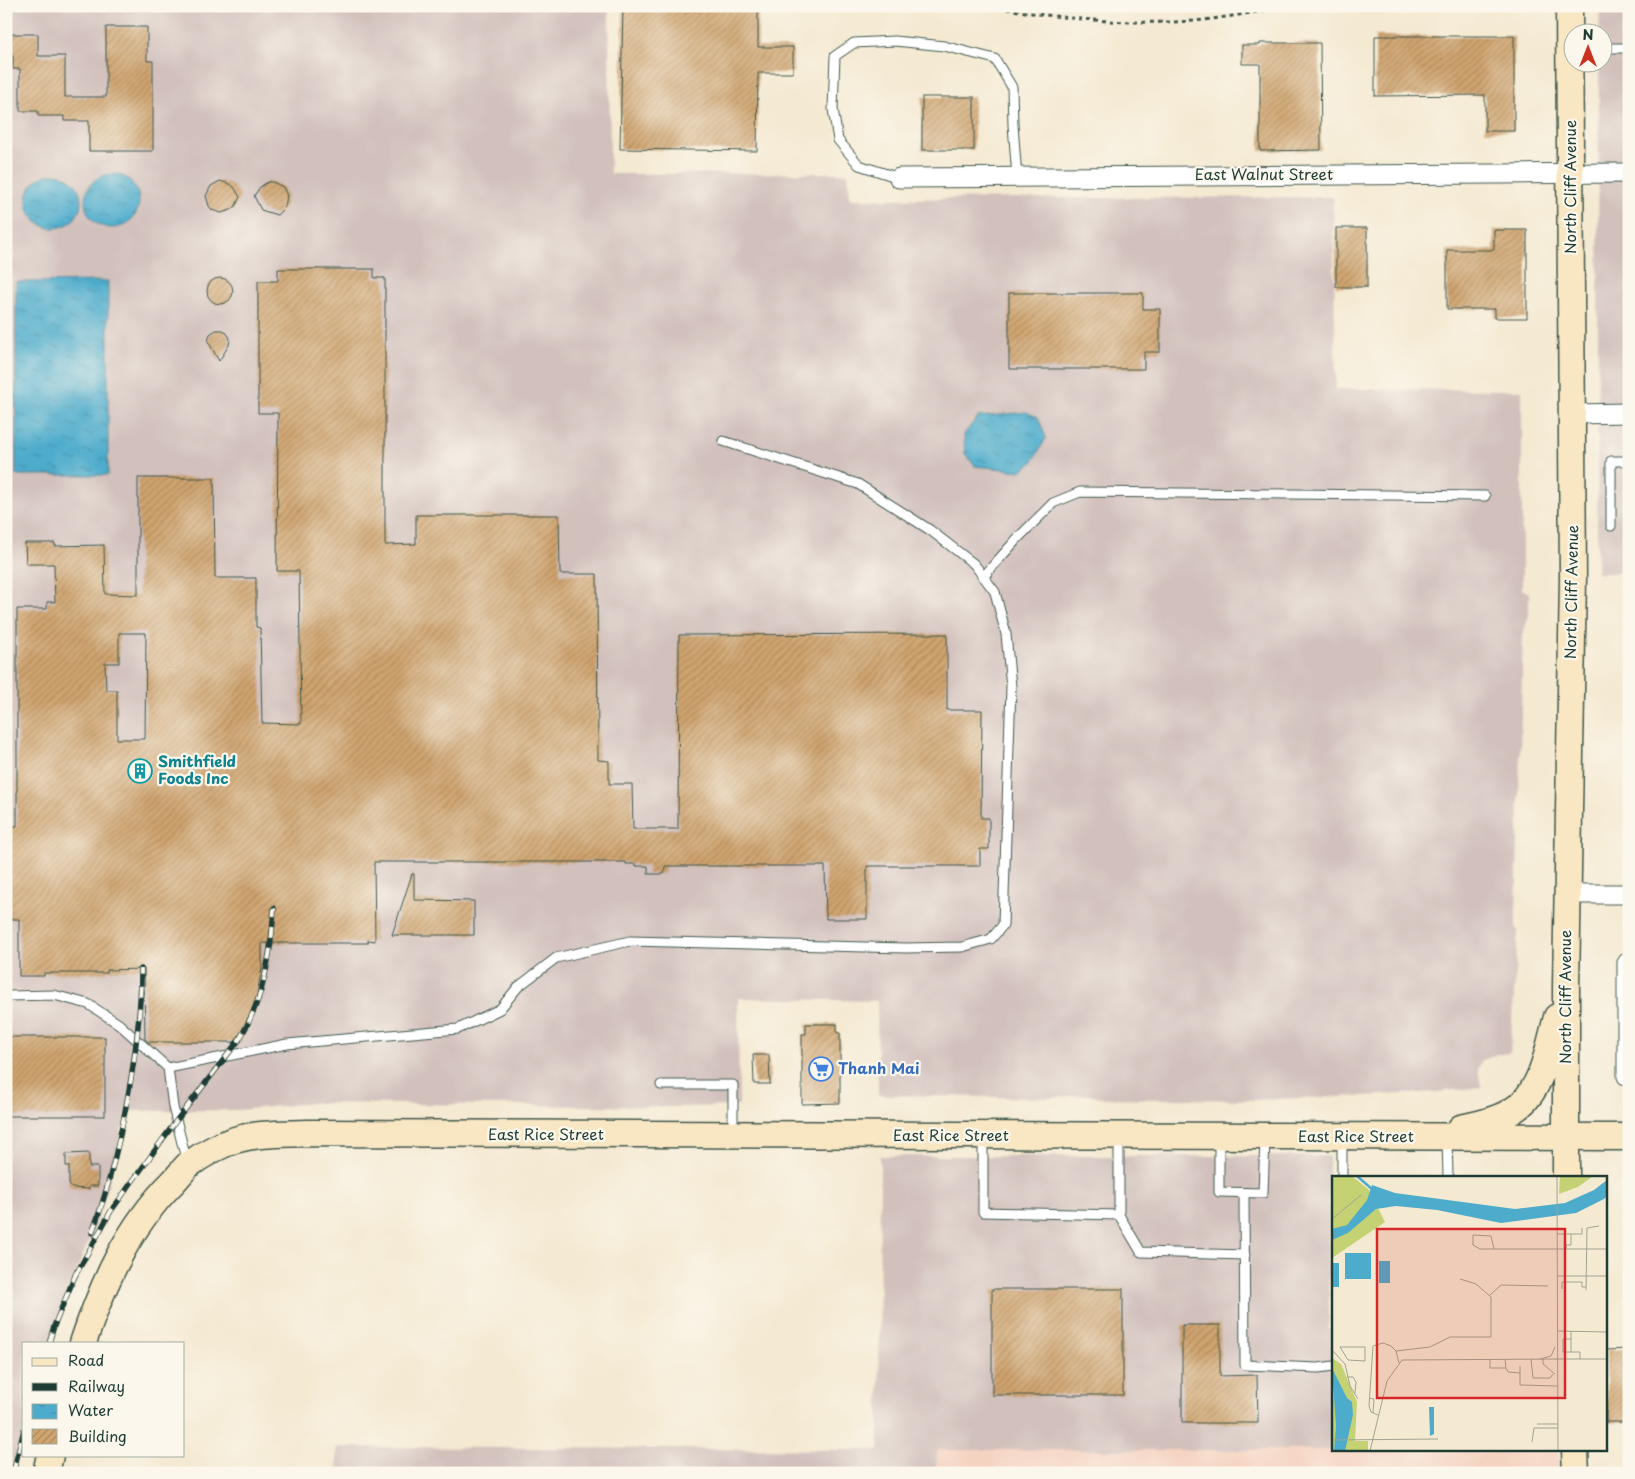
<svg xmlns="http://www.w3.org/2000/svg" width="1635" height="1479" viewBox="0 0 1635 1479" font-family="'Playpen Sans',sans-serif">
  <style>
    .built { fill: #f5d3c1 }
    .industrial { fill: #d1c0bc }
    .water { fill: url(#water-ripples); stroke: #367480 }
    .building { fill: url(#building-hatch); fill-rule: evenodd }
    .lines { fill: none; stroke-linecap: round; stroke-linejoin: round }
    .lane-casing { stroke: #3f574c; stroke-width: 11 }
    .street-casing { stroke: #3f574c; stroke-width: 21 }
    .secondary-casing { stroke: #3f574c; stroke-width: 29 }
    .path { stroke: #3f574c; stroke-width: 3; stroke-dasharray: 4 4; stroke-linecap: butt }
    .lane { stroke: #fff; stroke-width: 9 }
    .street { stroke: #fff; stroke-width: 19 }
    .secondary { stroke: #f9e7c3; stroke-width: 26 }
    .rail-casing { stroke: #1f3d34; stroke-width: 5.5 }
    .rail { stroke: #fbf7ec; stroke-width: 4; stroke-dasharray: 11; stroke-linecap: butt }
    .labels { text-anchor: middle; stroke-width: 4.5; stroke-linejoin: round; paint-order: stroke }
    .street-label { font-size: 15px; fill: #1f3d34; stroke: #fbf7ec }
    .culture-label { font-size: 15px; font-weight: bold; fill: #0d838f; stroke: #fbf7ec; text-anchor: start }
    .shop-label { font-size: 15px; font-weight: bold; fill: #366cbe; stroke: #fbf7ec; text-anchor: start }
    .inset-river { fill: none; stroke: #4daccc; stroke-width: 2.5 }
    .inset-road { fill: none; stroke: #9fa492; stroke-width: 1 }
    .view { fill: #d62828; fill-opacity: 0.15; stroke: #d62828; stroke-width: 2.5 }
    .inset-edge { fill: none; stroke: #1f3d34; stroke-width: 2.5 }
  </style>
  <defs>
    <pattern id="water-ripples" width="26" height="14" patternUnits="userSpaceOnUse" patternTransform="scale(1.25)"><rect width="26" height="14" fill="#4daccc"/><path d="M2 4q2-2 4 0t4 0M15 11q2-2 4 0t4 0" fill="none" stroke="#3f8da6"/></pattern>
    <pattern id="building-hatch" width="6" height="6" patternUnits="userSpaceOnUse" patternTransform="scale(1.25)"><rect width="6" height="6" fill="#d0a46f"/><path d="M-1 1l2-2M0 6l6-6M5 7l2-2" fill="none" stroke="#a8875c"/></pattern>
  </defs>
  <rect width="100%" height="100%" fill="#fbf7ec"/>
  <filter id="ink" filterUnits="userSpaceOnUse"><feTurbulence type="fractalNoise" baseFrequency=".02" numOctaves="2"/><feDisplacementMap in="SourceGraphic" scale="10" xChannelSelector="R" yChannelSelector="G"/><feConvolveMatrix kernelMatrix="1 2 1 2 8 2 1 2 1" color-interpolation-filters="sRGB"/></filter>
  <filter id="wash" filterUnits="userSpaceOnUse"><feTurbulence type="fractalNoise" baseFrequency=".0096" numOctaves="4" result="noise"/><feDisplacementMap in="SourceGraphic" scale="20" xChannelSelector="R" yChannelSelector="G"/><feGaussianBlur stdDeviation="1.12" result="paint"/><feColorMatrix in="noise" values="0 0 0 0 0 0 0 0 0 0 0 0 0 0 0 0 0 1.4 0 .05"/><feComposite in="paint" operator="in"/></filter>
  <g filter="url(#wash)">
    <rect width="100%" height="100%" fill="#f4e9d1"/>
    <!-- built -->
    <polygon class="built" points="937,1449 1334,1450 1559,1452 1559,1473 937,1473"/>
    <!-- industrial -->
    <g class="industrial">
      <polygon points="6,6 609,6 610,174 848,173 850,199 1333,197 1336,389 1522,390 1522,589 1529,593 1529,615 1523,634 1516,914 1516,928 1518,931 1510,1053 1497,1054 1481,1061 1478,1069 1481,1087 1438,1092 1364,1096 1248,1100 1099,1098 1094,1095 1086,1095 1045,1098 878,1095 877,1001 738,998 739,1106 677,1107 312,1103 237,1110 126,1111 109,1182 96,1223 54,1326 49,1343 24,1343 24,1430 13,1473 6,1473"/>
      <polygon points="1600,6 1629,6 1629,573 1597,573 1599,63 1602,62 1602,32 1599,32"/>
      <polygon points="880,1156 1329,1156 1329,1328 1334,1329 1334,1450 937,1450 936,1473 337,1473 337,1447 879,1450"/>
    </g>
    <!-- water -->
    <g class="water">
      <circle cx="112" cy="201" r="27"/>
      <circle cx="54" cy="201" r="27"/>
      <polygon points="108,281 108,475 16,475 16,282"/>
      <polygon points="1026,412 1038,417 1046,438 1032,463 1020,471 975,466 965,454 964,434 978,417"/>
    </g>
    <g id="blocks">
      <!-- building -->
      <g class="building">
        <polygon points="623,6 758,6 758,47 793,47 793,73 758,73 757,151 620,149"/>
        <polygon points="106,27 147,27 147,61 153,61 153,151 89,151 89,121 64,121 64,116 38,116 38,111 20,111 20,69 13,69 13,56 6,56 6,34 38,34 38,56 65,56 65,97 106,97"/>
        <polygon points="1375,36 1514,36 1514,131 1485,131 1485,95 1375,96"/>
        <polygon points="1260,43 1320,43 1321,150 1260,151 1260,64 1242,64 1242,45 1260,45"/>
        <rect x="922" y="97" width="52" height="53"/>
        <polygon points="220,181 230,184 234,187 240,197 235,207 231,210 221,213 212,210 209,206 206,196 211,186"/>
        <polygon points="268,182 273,182 283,187 287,196 285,207 277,215 261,210 254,196 260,187"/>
        <rect x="1336" y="228" width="31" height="59"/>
        <polygon points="1494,230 1527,230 1527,318 1495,318 1495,309 1447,309 1447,250 1494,250"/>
        <path d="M278 269H374V278H385V545L416 544V515H559L560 574H597L598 760 609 761V784H632L633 829H678L679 635 947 634V710H982L981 818H989V849H980V866H867V919H826L825 866H665L664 874H648V866H636V864H626V862H374L375 941 368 940V943H262V968L256 999 241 1042H149L145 1039 144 969 107 970V973H44V976H19V919H6V826H17V609H47V602H55L54 564H26L25 543H55V546L104 545 105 594 138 595V478H214L215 578H256V627L260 628 262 723 301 724 299 571H277L278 413H258V281H278ZM119 633H146L145 739H117V690H106L105 663H119Z"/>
        <circle cx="220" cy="291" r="13"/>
        <polygon points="1009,293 1143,293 1143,309 1160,309 1160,352 1144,352 1144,369 1009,369"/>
        <polygon points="216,330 223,330 226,332 230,338 229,345 219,361 208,341 210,334"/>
        <polygon points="412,874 414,874 414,900 474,901 474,935 392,935"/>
        <polygon points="806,1024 837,1024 837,1033 840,1033 840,1103 802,1104 802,1034 806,1034"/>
        <rect x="6" y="1037" width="99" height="79"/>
        <polygon points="753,1055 769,1055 770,1084 754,1084"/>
        <polygon points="89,1153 89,1167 98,1167 98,1186 89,1186 89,1189 72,1188 69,1185 69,1166 66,1166 66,1154"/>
        <rect x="992" y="1289" width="131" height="106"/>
        <polygon points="1182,1325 1220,1325 1220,1376 1257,1375 1258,1423 1182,1423"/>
        <polygon points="1629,1349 1629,1422 1606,1422 1606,1350"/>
      </g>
    </g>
  </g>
  <g filter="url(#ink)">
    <use href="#blocks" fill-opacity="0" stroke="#3f574c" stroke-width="1"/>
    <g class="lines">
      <!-- lane casing -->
      <g class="lane-casing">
        <g id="lane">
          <polyline points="1602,48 1629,48"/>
          <polyline points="899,178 859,165 838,140 833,109 835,56 854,43 895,41 944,46 995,59 1012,87 1013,125 1017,177"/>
          <polyline points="1611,526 1611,461 1629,461"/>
          <polyline points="983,577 1017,539 1053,503 1080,492 1485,496"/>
          <polyline points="1629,957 1624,959 1622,962 1622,1077 1623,1079 1629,1081"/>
          <polyline points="6,997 9,996 54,995 88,1004 119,1024 168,1068 173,1107 187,1163"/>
          <polyline points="168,1068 287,1044 458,1029 500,1009 518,987 556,958 630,941 905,948 962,947 991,939 1003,925 1011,687 1006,634 995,592 974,564 930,530 858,484 723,441"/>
          <polyline points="661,1085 733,1085 733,1132"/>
          <polyline points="983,1138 983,1212 1119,1215 1119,1137"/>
          <polyline points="1219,1139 1219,1192 1263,1193 1265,1138"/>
          <polyline points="1447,1139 1448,1176 1450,1178"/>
          <polyline points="1342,1178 1342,1138"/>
          <polyline points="1244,1193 1245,1365 1318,1368 1334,1366"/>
          <polyline points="1119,1215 1141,1252 1245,1255"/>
        </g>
      </g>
      <!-- street casing -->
      <g class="street-casing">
        <g id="street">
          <polyline points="899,178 1629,173"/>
          <polyline points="1573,414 1629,413"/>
          <polyline points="1567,894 1629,894"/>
        </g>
      </g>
      <!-- secondary casing -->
      <g class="secondary-casing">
        <g id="secondary">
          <path d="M1461 1128C1480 1124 1503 1119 1519 1106 1543 1087 1549 1046 1557 1017"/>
          <polyline points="1566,1178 1566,988 1573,578 1569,6"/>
          <path d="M83 1343C103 1283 128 1227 173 1182 178 1177 183 1170 188 1165 202 1155 219 1145 235 1140 258 1133 283 1134 307 1133L1629 1137"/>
          <polyline points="1575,1450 1576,1473"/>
          <polyline points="46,1473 50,1455"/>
        </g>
      </g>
      <!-- path -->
      <path class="path" d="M991 6C1058 19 1126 25 1194 21 1225 18 1257 12 1288 6"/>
      <!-- lane -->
      <use href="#lane" class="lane"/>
      <!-- street -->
      <use href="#street" class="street"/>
      <!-- secondary -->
      <use href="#secondary" class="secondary"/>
      <!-- rail casing -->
      <g class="rail-casing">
        <g id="rail">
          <path d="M92 1233C105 1199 114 1163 122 1126 133 1074 141 1023 141 969"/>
          <path d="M75 1276 111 1211 176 1121 239 1040C264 998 271 956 274 908"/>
          <polyline points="49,1343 54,1326 77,1271"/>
          <polyline points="13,1473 24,1430"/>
        </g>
      </g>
      <!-- rail -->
      <use href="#rail" class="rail"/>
    </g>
  </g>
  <!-- icons -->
  <defs>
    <g id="building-ring" transform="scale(1.25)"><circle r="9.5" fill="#fbf7ec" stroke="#0f9aa8" stroke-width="1.5"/><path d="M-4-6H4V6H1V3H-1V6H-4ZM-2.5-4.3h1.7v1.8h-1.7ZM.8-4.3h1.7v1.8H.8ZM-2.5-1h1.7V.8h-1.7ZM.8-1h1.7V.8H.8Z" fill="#0f9aa8"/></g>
    <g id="supermarket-ring" transform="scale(1.25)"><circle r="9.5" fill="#fbf7ec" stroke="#3f7fe0" stroke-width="1.5"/><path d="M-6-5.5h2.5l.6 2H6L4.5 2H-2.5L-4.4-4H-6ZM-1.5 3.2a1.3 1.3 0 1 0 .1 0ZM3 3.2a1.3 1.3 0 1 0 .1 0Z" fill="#3f7fe0"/></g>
  </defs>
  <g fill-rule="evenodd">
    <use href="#building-ring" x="140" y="771"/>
    <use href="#supermarket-ring" x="821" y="1069"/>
  </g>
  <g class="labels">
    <!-- street labels -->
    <g class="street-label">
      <text x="1264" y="180">East Walnut Street</text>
      <text transform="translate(1571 187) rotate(-90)" y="5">North Cliff Avenue</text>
      <text transform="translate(1572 592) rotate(-89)" y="5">North Cliff Avenue</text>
      <text transform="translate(1566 997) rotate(-90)" y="5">North Cliff Avenue</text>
      <text x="546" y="1140">East Rice Street</text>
      <text x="951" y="1141">East Rice Street</text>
      <text x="1356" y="1142">East Rice Street</text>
    </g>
    <!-- culture labels -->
    <g class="culture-label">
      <text x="158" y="767">Smithfield<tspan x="158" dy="17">Foods Inc</tspan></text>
    </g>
    <!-- shop labels -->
    <g class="shop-label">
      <text x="838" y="1074">Thanh Mai</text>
    </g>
  </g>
  <!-- overview -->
  <g transform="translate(1332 1176)">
    <rect width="275" height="275" fill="#f4e9d1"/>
    <path d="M0 0H20L37 14 53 46 0 82ZM228 0H261L246 11 227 18ZM0 182 9 188 25 226 23 265H36V275H0Z" fill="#c5d274"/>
    <path d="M275 4V20L272 23 244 37 169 47 105 34 64 30 44 33 16 57 0 64V53L15 49 35 24 40 9 63 17 183 33 233 27 262 14ZM13 77H39V103H13ZM47 85H58V107H47ZM0 87H7V111H0ZM0 192 15 222 20 226 21 239 13 275H2L4 250ZM97 231H102V258L98 260Z" fill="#4daccc"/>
    <path class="inset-river" d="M25 0 41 14"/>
    <path class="inset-road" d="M225 0 226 275M0 43 29 19M225 58H250V52M162 73 159 60 141 59V69L148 73H275M234 73V69H239V58M226 100H275M230 113V106H250V111H254M254 114 255 52 267 50M158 119 169 109 216 110M225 155 275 156M239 155V176H248V183M239 163H231V176H239M8 171H33V185L16 184ZM0 174 13 188 18 210 26 223M64 175 98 171 118 161H159V121L144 108 128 103M158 183V192H174L173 183M199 183 201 202H218L221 198M208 183 219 180 223 171M211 183V188L223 198M225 183H275M188 190V209L225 210M174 192 176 196 188 197M15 201H21L24 206 23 217M37 222 42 223 41 237M46 239 39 236 37 230 41 170 51 167 59 170 64 175 67 187M205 248H226M0 264 106 263M200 266 202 252H226M38 275 55 205 70 184 225 183"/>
    <path class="view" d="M45 53H233V222H45Z"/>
    <rect width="275" height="275" class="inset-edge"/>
  </g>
  <!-- margin -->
  <rect width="1635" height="1479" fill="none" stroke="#fbf7ec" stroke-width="25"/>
  <!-- legend -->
  <rect x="22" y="1342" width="162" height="115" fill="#fbf7ec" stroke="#a3ada2"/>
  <rect x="32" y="1358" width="25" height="8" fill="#f9e7c3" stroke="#a3ada2"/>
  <text x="68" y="1366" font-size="15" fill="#1f3d34">Road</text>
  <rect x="32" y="1383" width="25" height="8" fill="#1f3d34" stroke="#a3ada2"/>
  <text x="68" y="1392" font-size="15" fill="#1f3d34">Railway</text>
  <rect x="32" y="1404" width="25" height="15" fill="url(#water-ripples)" stroke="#a3ada2"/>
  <text x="68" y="1416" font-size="15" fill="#1f3d34">Water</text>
  <rect x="32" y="1429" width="25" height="15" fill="url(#building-hatch)" stroke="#a3ada2"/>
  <text x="68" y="1442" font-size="15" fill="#1f3d34">Building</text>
  <!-- north arrow -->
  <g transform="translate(1588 48)"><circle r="24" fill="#fbf7ec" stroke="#a3ada2"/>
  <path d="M0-4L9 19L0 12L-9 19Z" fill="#c8321e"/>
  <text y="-8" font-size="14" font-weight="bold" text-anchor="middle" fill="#1f3d34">N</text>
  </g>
</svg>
